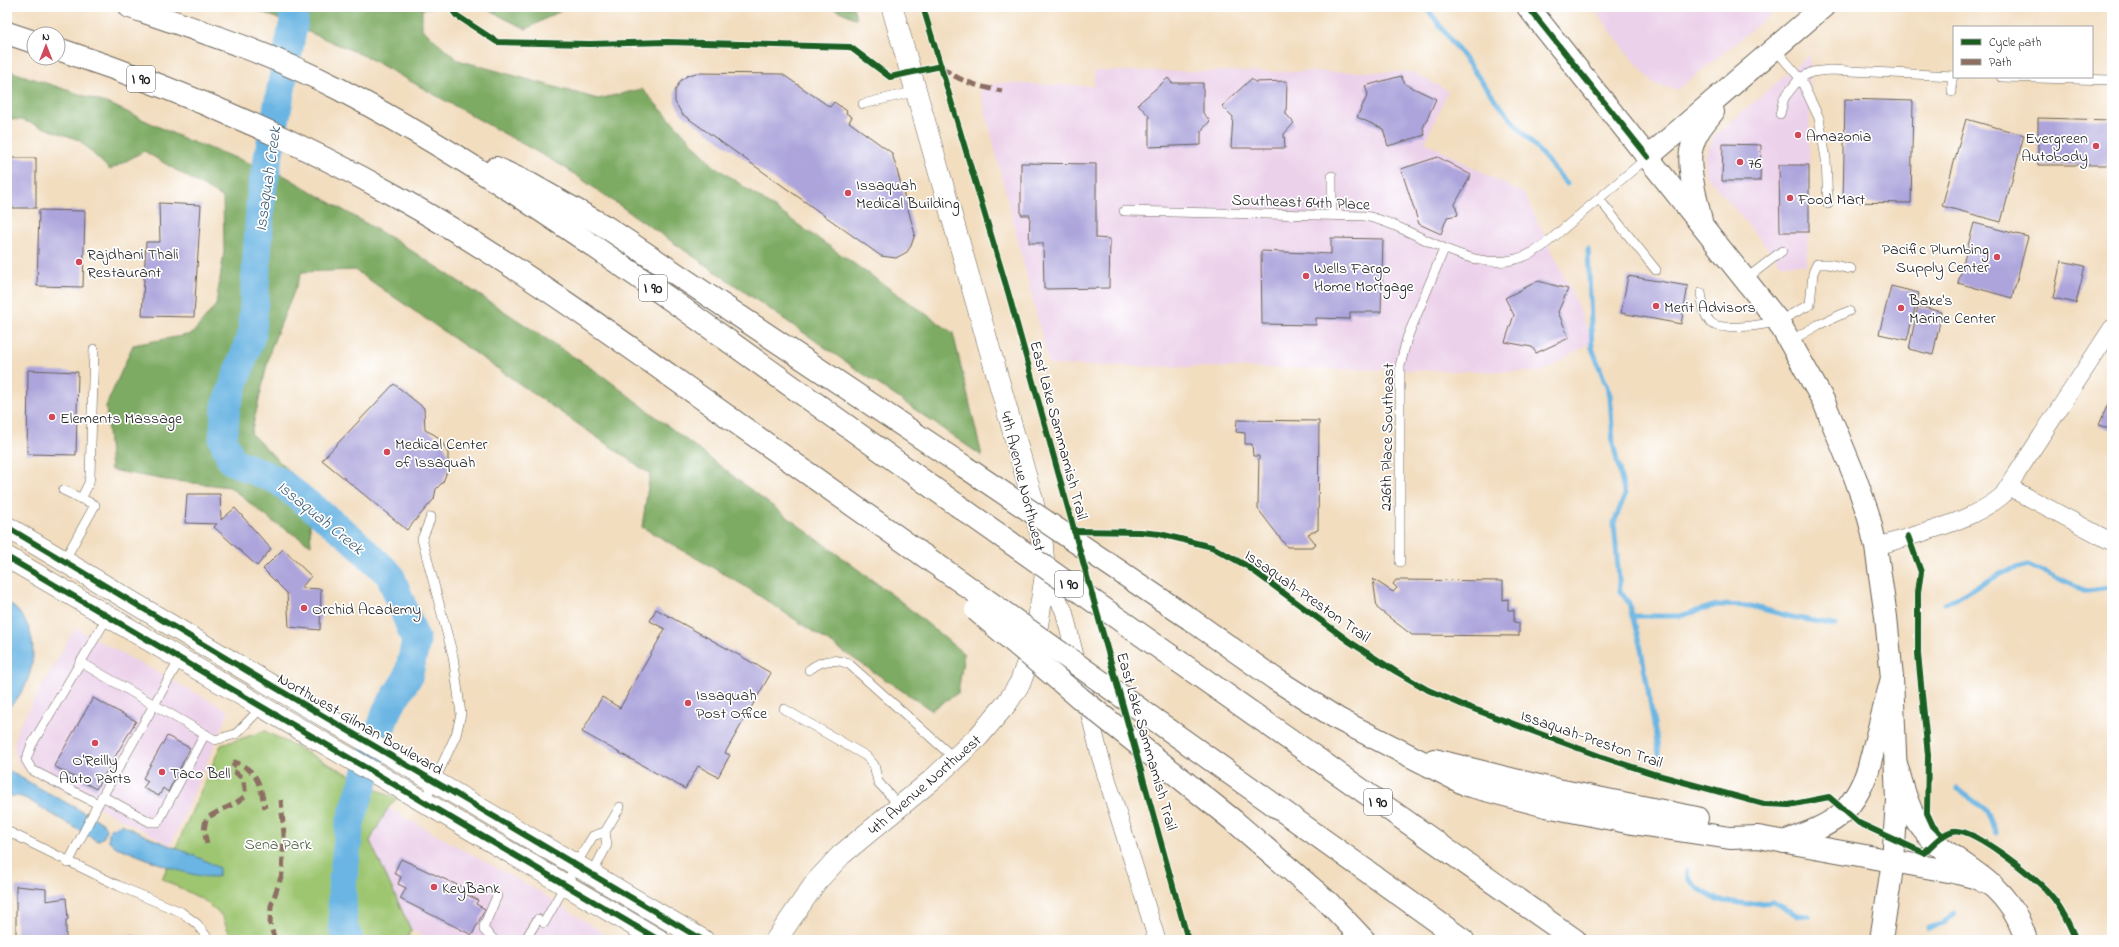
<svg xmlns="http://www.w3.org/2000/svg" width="2119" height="947" viewBox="0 0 2119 947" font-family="'Indie Flower',sans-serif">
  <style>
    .built { fill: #ecd1ea }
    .green { fill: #9ec671; stroke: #5d7146 }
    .forest { fill: #7eab63; stroke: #4d6440 }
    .water { fill: #6ab5e3; stroke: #436880 }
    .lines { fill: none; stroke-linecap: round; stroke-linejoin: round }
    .stream { stroke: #6ab5e3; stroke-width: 5 }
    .river { stroke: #6ab5e3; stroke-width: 29 }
    .building { fill: #aca4db }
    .service-casing { stroke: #676055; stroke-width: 10 }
    .minor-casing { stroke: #676055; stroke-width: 18 }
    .tertiary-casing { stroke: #676055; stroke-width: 22 }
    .secondary-casing { stroke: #676055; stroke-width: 24 }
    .motorway-casing { stroke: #676055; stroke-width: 24 }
    .service { stroke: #fff; stroke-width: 9 }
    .minor { stroke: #fff; stroke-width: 17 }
    .tertiary { stroke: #fff; stroke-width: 21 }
    .secondary { stroke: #fff; stroke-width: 22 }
    .motorway { stroke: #fff; stroke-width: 22 }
    .motorway-bridge-casing { stroke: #676055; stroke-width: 24; stroke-linecap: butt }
    .motorway-bridge { stroke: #fff; stroke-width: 22 }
    .quiet { stroke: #8d6e63; stroke-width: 5; stroke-dasharray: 10 5; stroke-linecap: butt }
    .cycleway-casing { stroke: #fff; stroke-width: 8 }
    .cycleway { stroke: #1b5e20; stroke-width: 6 }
    .poi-dot { fill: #d1495b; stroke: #fff; stroke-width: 1.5 }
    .labels { text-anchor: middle; stroke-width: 3.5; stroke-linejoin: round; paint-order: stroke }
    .shield { fill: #fff; stroke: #606060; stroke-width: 1 }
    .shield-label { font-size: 15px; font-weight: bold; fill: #1c1c1c }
    .poi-label { font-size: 16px; fill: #1c1c1c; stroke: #fff; text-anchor: start }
    .street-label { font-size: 16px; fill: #1c1c1c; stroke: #fff }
    .park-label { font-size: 16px; fill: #50603e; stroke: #fff }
    .water-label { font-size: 17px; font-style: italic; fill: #3f6176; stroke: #fff }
  </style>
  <rect width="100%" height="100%" fill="#fff"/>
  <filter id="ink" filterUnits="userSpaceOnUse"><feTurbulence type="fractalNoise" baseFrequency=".025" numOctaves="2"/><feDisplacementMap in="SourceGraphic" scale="8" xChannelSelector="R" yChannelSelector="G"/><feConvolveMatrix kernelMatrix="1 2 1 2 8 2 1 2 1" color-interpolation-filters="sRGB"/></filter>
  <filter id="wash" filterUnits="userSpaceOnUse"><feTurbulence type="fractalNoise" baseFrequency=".012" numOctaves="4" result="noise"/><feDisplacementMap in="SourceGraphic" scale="16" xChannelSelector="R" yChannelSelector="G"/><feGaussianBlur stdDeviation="0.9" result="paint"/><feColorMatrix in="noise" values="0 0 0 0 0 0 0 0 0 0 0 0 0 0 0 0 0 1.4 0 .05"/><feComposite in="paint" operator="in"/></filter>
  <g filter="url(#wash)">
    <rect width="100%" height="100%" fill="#f2ddbf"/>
    <!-- built -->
    <g class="built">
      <polygon points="1593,7 1780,7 1677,90 1654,84 1624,49"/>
      <polygon points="1810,54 1809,231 1806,265 1781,264 1705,174 1706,154 1714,136"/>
      <polygon points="1094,71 1412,72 1448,91 1425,142 1524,194 1571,290 1592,342 1541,372 1049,365 979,86 1000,83 1094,86"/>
      <polygon points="75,628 229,711 171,845 24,769 16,758 14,744 17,730"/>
      <polygon points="388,808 540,892 614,940 433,940 411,930 370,841"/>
    </g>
    <!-- green -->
    <polygon class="green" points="265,731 396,799 388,808 370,841 411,930 407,940 232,940 222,916 202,899 162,879 221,745"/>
    <!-- forest -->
    <g class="forest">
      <polygon points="250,7 437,7 422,9 422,29 458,60 598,99 642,89 713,165 953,333 982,456 564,167 367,57"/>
      <polygon points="482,7 568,7 526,29"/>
      <polygon points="830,7 853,7 857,19"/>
      <polygon points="7,70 112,105 187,140 285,176 403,245 603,376 763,499 899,600 964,654 958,693 931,710 743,585 642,527 650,474 355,270 302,272 271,348 251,434 308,489 311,545 272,521 230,487 166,480 111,470 106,406 133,345 192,334 216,305 224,252 223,198 144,151 110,170 79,140 22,120 7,119"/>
    </g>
    <!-- water -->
    <g class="water">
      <path d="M7 602C45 626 38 683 7 709Z"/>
      <polygon points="7,770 103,823 106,829 104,837 97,841 27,799 18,796 7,796"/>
      <path d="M122 824C153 842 188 850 219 868V876C196 882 140 855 116 847L108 840 110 829Z"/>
    </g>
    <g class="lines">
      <!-- stream -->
      <g class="stream">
        <polyline points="1426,7 1497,102 1567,184"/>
        <polyline points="1588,249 1592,348 1610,395 1613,443 1625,495 1614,523 1620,591 1629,603 1641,649 1659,754"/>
        <polyline points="1945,603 1960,596 2004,572 2028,565 2086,591 2112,588"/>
        <polyline points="1632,616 1680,616 1717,605 1751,606 1792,617 1835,625"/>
        <polyline points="1958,789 1986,810 1996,833"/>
        <polyline points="1687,870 1688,878 1699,889 1717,900 1748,904 1773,902 1797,915 1809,916"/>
        <polyline points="1928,928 1942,924 1954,913"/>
      </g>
      <!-- river -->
      <polyline class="river" points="292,7 294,20 261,195 252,333 226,406 223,440 232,461 279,481 351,538 390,575 416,641 408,677 387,710 350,823 342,887 343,927 349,940"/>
    </g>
    <g id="blocks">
      <!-- building -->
      <g class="building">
        <polygon points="696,73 782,74 830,107 834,102 847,111 846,113 852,117 849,122 892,153 915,234 911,246 907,252 896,258 881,256 682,114 675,102 675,91 680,81 687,76"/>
        <polygon points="1401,76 1405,84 1436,99 1423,128 1425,135 1388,146 1383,129 1357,117 1368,94 1365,86"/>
        <polygon points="1168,78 1172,83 1203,83 1203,113 1210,121 1201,131 1201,145 1149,147 1149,116 1138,104"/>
        <polygon points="1251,79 1255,82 1287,81 1286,114 1294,123 1284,134 1285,148 1231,148 1233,117 1222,106"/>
        <polygon points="1845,99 1913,101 1911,203 1843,202"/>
        <polygon points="2038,118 2112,120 2112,165 2038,165"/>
        <polygon points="1966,119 2024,135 2001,222 1942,206"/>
        <polygon points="1723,144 1761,145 1760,181 1722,181"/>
        <polygon points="1438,157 1471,175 1455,204 1458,215 1447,217 1441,234 1419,224 1401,169"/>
        <rect x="7" y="158" width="29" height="50"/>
        <polygon points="1021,163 1096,164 1096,238 1110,239 1109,288 1044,289 1043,243 1029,243 1030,215 1021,215"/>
        <polygon points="1779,165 1809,165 1809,232 1780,232"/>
        <polygon points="159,203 201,205 194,317 142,316 146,242 160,242"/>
        <polygon points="39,210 85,211 83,287 37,286"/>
        <polygon points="1974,223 2028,237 2012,298 1958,283"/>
        <polygon points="1331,238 1383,239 1381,312 1350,312 1350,319 1316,318 1316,325 1262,324 1261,251 1331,254"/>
        <polygon points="2061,261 2085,266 2076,303 2053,298"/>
        <polygon points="1628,276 1688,286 1681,324 1621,313"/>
        <polygon points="1538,281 1568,289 1558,312 1569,338 1536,353 1532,347 1505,342 1514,315 1505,298"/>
        <polygon points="1891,286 1919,293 1907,340 1879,334"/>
        <polygon points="1918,306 1942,312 1933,355 1909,349"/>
        <polygon points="28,370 78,372 76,455 27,454"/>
        <polygon points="394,384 424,408 425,430 435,435 442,442 448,453 448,469 443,482 436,489 434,499 407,530 322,460"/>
        <polygon points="2108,404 2112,406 2112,430 2099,425"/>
        <polygon points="1237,420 1319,421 1318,530 1308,534 1316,544 1312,547 1287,547 1258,509 1259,456 1253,456 1252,444 1245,444 1245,433 1236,432"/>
        <polygon points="187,494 220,494 221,520 235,508 271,549 257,566 214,527 217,524 185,523"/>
        <polygon points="283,549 311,576 301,588 321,589 320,630 289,627 287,593 263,569"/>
        <polygon points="1373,579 1393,592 1397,588 1393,584 1396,580 1503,581 1503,600 1508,599 1508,610 1514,610 1514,622 1519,623 1519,636 1412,635 1377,608"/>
        <polygon points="656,609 771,673 725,753 730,755 718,777 698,766 685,789 582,732 602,697 620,708 665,629 650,621"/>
        <polygon points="93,698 136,721 96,789 54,766"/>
        <polygon points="167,736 190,748 168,792 163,788 159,796 143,788 148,781 143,778"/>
        <polygon points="401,859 466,889 463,893 478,900 476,904 485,909 472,935 400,899 406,888 398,884 401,877 394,873"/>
        <polygon points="16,886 46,889 46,901 66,898 68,919 66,920 66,940 16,940"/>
        <polygon points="130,935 150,938 150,940 129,940"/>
      </g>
    </g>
  </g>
  <g filter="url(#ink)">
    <use href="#blocks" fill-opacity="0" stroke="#676055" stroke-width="1"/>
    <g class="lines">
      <!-- service casing -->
      <g class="service-casing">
        <g id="service">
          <polyline points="1775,49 1800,78 1784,98 1780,114"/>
          <polyline points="1952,76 1952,92"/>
          <polyline points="2001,77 2112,80"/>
          <polyline points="863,104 917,91"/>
          <polyline points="1332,176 1332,215"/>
          <polyline points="1599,199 1656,270"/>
          <polyline points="1828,204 1826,159 1819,118 1800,78 1812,72 1830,70 1954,76"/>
          <path d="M1124 211 1365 216C1423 228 1483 290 1543 246L1648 157"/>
          <polyline points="1746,279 1782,251"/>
          <path d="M1701 293C1703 303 1703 314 1710 322 1719 332 1767 325 1780 320 1790 316 1800 309 1810 305L1813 273 1817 264H1828L1851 269"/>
          <polyline points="1790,341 1818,325 1849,311"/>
          <polyline points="63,490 95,505 64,561"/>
          <polyline points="81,499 89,483 90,475 94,349"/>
          <polyline points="1400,562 1400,366 1407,338 1444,249"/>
          <polyline points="80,662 215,740 236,734 262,707"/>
          <path d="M809 670C821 660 835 658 849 664L954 758"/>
          <polyline points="784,709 866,756 874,765 878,782 900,806"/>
          <polyline points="102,796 150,822 158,822 205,734"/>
          <polyline points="424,803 456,735 461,714 453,656 422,539 431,517"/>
          <polyline points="98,804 32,770 26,760 32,744 108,616"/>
          <polyline points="7,831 119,886 181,912 197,924 209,940"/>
          <polyline points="68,863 98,804 180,659"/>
          <polyline points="576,864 593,836 605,832"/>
          <polyline points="592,874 607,845 605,832 620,807"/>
          <polyline points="544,923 573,871 579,874"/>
          <polyline points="494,940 484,930 484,926 497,896"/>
          <polyline points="525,940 538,919"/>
        </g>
      </g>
      <!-- minor casing -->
      <g class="minor-casing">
        <g id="minor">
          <polyline points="2009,487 2112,542"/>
          <path d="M1876 547C1918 533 1967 524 2002 496L2112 328"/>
          <polyline points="1044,588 1059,601 1064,611 1100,756 1157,940"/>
        </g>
      </g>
      <!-- tertiary casing -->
      <g class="tertiary-casing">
        <g id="tertiary">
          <polyline points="7,527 254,675 703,940"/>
          <polyline points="7,557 659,940"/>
          <polyline points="776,940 816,882 841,855 933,779 978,737 1007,703 1020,683 1035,641 1045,578 1042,540 1031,494 892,7"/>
        </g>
      </g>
      <!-- secondary casing -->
      <g class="secondary-casing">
        <g id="secondary">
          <polyline points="1528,7 1778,321 1824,402 1855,477 1868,514 1876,547 1886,617 1892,678 1897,800 1893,861 1881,940"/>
          <polyline points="1648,157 1823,7"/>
          <path d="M1701 221C1697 201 1686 165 1692 147 1695 133 1704 123 1713 112"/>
        </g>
      </g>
      <!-- motorway casing -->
      <g class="motorway-casing">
        <g id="motorway">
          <path d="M130 7C201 31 272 54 339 89 459 152 573 231 684 309 775 374 866 440 957 505"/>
          <polyline points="7,33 34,42"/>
          <path d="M58 49C176 88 291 137 399 198 503 256 599 325 696 394 790 461 884 528 978 594"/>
          <polyline points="496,168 530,184 606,227 965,467"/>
          <polyline points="1190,619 1275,679 1338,719 1467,785 1546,806 1632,823 1730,838 1758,837 1954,872 1974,877 1993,886"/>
          <polyline points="1181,663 1575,940"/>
          <polyline points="1434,760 1543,787 1697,818"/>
          <path d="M1896 764C1903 786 1907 810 1922 828 1945 858 1985 872 2007 902 2016 913 2022 927 2026 940"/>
          <polyline points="1259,794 1463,940"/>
          <polyline points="1234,821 1328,902 1364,940"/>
          <path d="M1784 842C1829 825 1850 819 1868 770L1892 678"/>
        </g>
      </g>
      <!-- service -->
      <use href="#service" class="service"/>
      <!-- minor -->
      <use href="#minor" class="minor"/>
      <!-- tertiary -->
      <use href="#tertiary" class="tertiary"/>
      <!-- secondary -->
      <use href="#secondary" class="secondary"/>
      <!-- motorway -->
      <use href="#motorway" class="motorway"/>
      <!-- motorway-bridge casing -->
      <g class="motorway-bridge-casing">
        <g id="motorway-bridge">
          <polyline points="965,467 1190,619"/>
          <polyline points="957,505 1181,663"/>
          <polyline points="978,594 1259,794"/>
          <polyline points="976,610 1080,698 1234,821"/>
        </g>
      </g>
      <!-- motorway-bridge -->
      <use href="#motorway-bridge" class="motorway-bridge"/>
      <!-- quiet -->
      <g class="quiet">
        <path d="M942 67C959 82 981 87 1002 91"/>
        <path d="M207 844 204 830 206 819C218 810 234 806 245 796 246 783 243 777 232 770L235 762C259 771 260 786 265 808"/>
        <polyline points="275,940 270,924 271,906 282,874 284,835 281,800"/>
      </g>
      <!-- cycleway casing -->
      <g class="cycleway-casing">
        <g id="cycleway">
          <polyline points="450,7 456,15 497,42 590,44 667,42 850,47 890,77 941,66"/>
          <polyline points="923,7 1008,292 1188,940"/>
          <polyline points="1528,7 1648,157"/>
          <polyline points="7,527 254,675 703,940"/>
          <path d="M1074 531 1140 532 1160 534 1212 547 1247 566 1350 642 1395 671 1428 690 1463 705 1602 757 1654 774 1764 804 1789 805 1829 797 1859 823 1924 853C1932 845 1942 834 1953 831 1972 826 2036 878 2049 893 2061 906 2069 924 2076 940"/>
          <polyline points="1908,536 1921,572 1918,592 1918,654 1928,755 1927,813 1933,826 1943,836"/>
          <polyline points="7,557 659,940"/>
        </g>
      </g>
      <!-- cycleway -->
      <use href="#cycleway" class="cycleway"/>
    </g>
  </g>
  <!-- markers -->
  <g class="poi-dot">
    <circle cx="1798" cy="135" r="4"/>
    <circle cx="2096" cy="146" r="4"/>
    <circle cx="1740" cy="162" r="4"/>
    <circle cx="848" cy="193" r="4"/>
    <circle cx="1790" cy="198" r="4"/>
    <circle cx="1997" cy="257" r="4"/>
    <circle cx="79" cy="262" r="4"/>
    <circle cx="1306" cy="276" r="4"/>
    <circle cx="1656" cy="306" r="4"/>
    <circle cx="1901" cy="308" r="4"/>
    <circle cx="52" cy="417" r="4"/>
    <circle cx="387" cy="452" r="4"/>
    <circle cx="304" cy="608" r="4"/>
    <circle cx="688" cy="703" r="4"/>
    <circle cx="95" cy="743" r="4"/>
    <circle cx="162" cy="772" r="4"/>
    <circle cx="434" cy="887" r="4"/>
  </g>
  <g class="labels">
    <!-- shield labels -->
    <g class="shield">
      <rect x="127" y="66" width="28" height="26" rx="3"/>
      <rect x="639" y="275" width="28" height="26" rx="3"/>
      <rect x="1055" y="571" width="28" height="26" rx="3"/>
      <rect x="1364" y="789" width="28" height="26" rx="3"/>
    </g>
    <g class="shield-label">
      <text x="141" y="84">I 90</text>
      <text x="653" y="293">I 90</text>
      <text x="1069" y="589">I 90</text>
      <text x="1378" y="807">I 90</text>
    </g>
    <!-- poi labels -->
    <g class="poi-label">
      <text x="1806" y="141">Amazonia</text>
      <text x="2088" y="143" text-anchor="end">Evergreen<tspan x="2088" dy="18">Autobody</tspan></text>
      <text x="1748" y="168">76</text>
      <text x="856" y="190">Issaquah<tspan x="856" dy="18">Medical Building</tspan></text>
      <text x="1798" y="204">Food Mart</text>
      <text x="1989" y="254" text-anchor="end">Pacific Plumbing<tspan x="1989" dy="18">Supply Center</tspan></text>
      <text x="87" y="259">Rajdhani Thali<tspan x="87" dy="18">Restaurant</tspan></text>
      <text x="1314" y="273">Wells Fargo<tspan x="1314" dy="18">Home Mortgage</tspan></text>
      <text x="1909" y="305">Bake's<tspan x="1909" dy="18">Marine Center</tspan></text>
      <text x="1664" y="312">Merit Advisors</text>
      <text x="60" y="423">Elements Massage</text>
      <text x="395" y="449">Medical Center<tspan x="395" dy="18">of Issaquah</tspan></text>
      <text x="312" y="614">Orchid Academy</text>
      <text x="696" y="700">Issaquah<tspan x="696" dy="18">Post Office</tspan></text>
      <text x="95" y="765" text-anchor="middle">O'Reilly<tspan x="95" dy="18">Auto Parts</tspan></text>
      <text x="170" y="778">Taco Bell</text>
      <text x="442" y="893">KeyBank</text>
    </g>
    <!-- street labels -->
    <g class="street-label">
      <text transform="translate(1301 201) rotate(2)" y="6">Southeast 64th Place</text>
      <text transform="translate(1060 430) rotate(75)" y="6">East Lake Sammamish Trail</text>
      <text transform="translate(1386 437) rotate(-89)" y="6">226th Place Southeast</text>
      <text transform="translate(1024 481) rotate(76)" y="6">4th Avenue Northwest</text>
      <text transform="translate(1308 595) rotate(35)" y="6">Issaquah-Preston Trail</text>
      <text transform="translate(361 723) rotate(30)" y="6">Northwest Gilman Boulevard</text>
      <text transform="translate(1592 738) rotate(19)" y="6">Issaquah-Preston Trail</text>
      <text transform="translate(1148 741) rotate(74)" y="6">East Lake Sammamish Trail</text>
      <text transform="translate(924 784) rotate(-41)" y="6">4th Avenue Northwest</text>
    </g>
    <!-- park labels -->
    <g class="park-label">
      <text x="278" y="849">Sena Park</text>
    </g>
    <!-- water labels -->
    <g class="water-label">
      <text transform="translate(267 179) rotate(-82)" y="6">Issaquah Creek</text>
      <text transform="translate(321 517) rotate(39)" y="6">Issaquah Creek</text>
    </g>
  </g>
  <!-- margin -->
  <rect width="2119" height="947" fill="none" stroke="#fff" stroke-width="24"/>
  <!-- legend -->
  <rect x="1953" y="26" width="140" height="52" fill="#ffffff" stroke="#a4a4a4"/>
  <rect x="1961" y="39" width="20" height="6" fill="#1b5e20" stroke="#a4a4a4"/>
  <text x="1989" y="46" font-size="12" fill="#1c1c1c">Cycle path</text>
  <rect x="1961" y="59" width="20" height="6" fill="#8d6e63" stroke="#a4a4a4"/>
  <text x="1989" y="66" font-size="12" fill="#1c1c1c">Path</text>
  <!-- north arrow -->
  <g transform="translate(46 46)"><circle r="19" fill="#ffffff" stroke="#a4a4a4"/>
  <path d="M0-3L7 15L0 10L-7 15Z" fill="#d1495b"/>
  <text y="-6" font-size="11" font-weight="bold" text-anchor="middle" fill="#1c1c1c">N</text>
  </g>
</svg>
